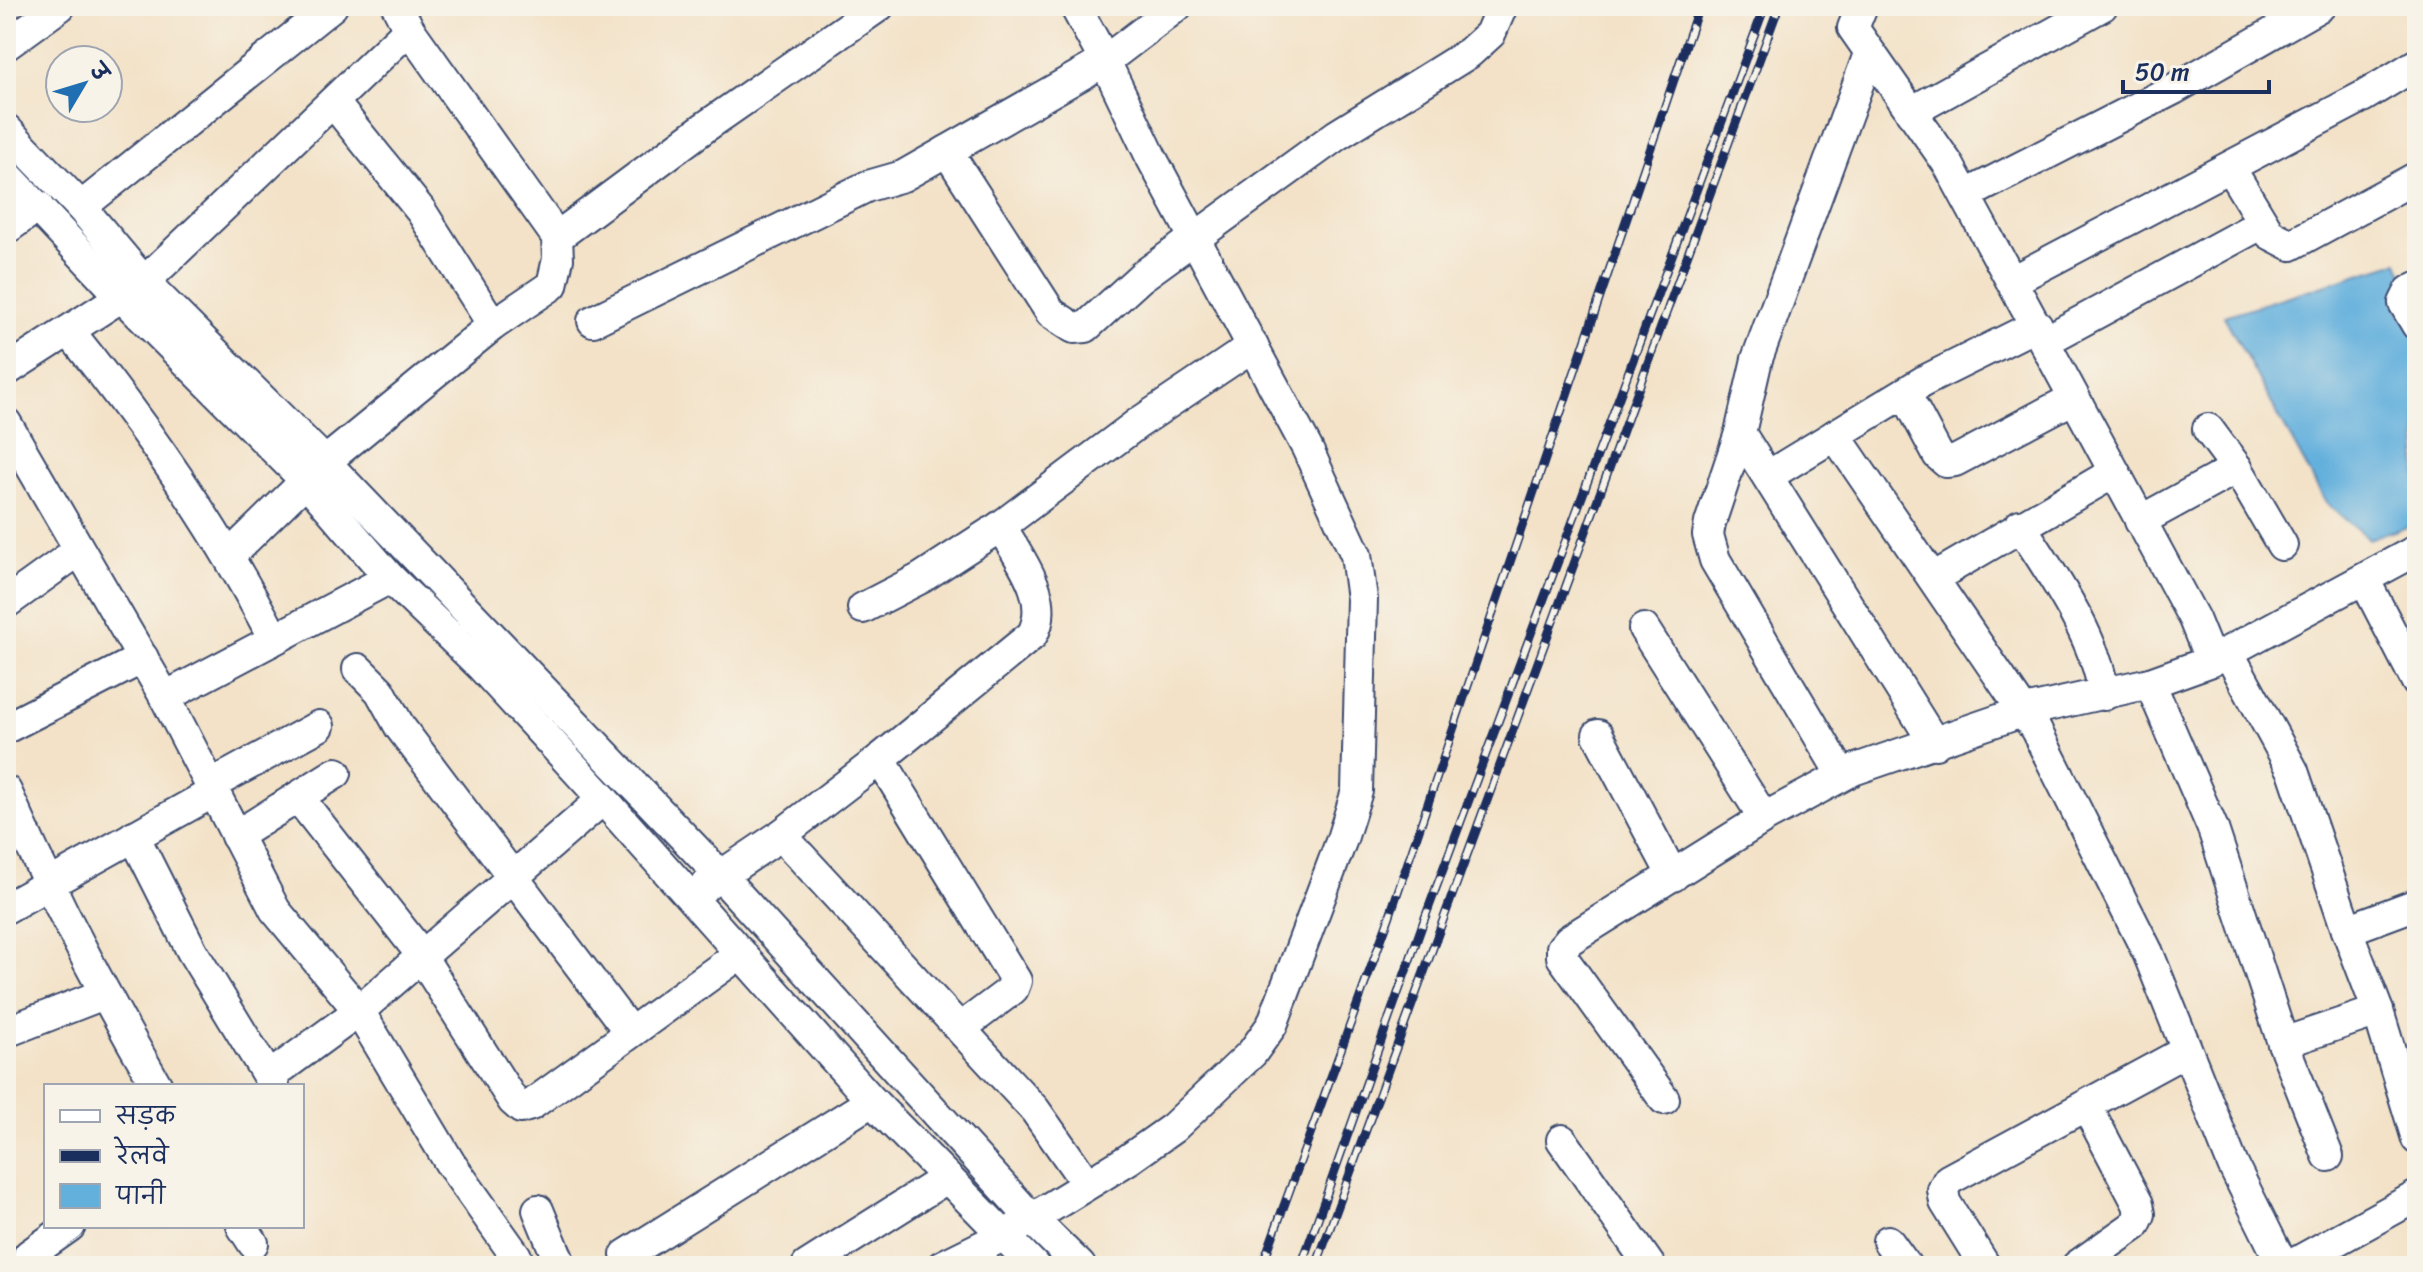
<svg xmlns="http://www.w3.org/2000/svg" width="2423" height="1272" viewBox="0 0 2423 1272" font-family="Sriracha,'Playpen Sans Deva',sans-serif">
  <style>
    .water { fill: #63b0dd; stroke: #3f709e; stroke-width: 2 }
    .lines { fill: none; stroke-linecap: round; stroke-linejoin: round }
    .minor-casing { stroke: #3b4a6e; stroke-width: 34 }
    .minor { stroke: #fff; stroke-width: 30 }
    .rail-casing { stroke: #1b2f5e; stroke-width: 9 }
    .rail { stroke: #f7f3e8; stroke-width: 6; stroke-dasharray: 18; stroke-linecap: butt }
  </style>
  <rect width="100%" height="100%" fill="#f7f3e8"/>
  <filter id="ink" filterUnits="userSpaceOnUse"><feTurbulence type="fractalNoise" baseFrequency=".0125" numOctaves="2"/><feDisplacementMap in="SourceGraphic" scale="16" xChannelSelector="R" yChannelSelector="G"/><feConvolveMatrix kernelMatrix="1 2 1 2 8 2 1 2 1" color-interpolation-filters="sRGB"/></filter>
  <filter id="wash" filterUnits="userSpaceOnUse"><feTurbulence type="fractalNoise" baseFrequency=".006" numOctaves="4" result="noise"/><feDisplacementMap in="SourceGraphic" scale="32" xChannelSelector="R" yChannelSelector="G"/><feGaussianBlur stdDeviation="1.8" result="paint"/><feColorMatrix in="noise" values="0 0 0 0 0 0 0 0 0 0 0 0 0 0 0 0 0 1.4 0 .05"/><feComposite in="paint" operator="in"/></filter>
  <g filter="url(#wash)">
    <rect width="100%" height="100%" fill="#f3e2c8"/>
    <!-- water -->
    <polygon class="water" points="2398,262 2406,281 2393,300 2417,341 2417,524 2369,539 2326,503 2224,316"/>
  </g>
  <g filter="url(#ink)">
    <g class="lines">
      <!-- minor casing -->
      <g class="minor-casing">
        <g id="minor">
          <polyline points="1075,6 1105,61 1177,6"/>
          <polyline points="1862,6 1853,28 1948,164 2194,619 2211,661 2417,550"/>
          <polyline points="6,45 60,6"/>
          <polyline points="333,102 421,211 493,325"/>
          <polyline points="1911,112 2102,6"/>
          <polyline points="6,129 81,207 144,282 325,462 719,874 1032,1219 1080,1266"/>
          <polyline points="947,151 1051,313 1074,328 1086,327 1141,277 1337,135 1469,53 1490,34 1502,6"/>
          <polyline points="2230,168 2270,234 2291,245 2417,177"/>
          <polyline points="6,174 122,297 306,481 390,578 482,667 603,799 872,1101 1034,1266"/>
          <polyline points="1966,195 2174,89 2320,6"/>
          <polyline points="81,207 332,6"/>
          <polyline points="6,229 38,206"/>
          <polyline points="557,237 705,127 879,6"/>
          <polyline points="2014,280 2364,96 2417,64"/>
          <polyline points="2417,287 2410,291 2404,303 2417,325"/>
          <polyline points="593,321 868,186 903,176 1105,61 1151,157 1307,448 1356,555 1362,599 1357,791 1342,839 1272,1025 1252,1053 1173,1128 1129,1159 1005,1235 942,1266"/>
          <path d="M69 331C146 427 217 528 273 637"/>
          <polyline points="2045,341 2263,223"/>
          <polyline points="6,371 144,282 409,29"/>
          <polyline points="1905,393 1938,455 1946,462 1955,461 2074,398"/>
          <polyline points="6,423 165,697 275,910 359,1011 450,1163 516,1256"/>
          <polyline points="2208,429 2237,468 2282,545"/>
          <polyline points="1740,433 1935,744"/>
          <polyline points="1835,435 2036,730 2148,953 2233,1165 2283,1266"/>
          <polyline points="1768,476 1924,381 2037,325"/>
          <polyline points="2140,521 2237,468"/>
          <path d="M2020 525C2051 573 2097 638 2104 695"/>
          <polyline points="230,555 325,462 493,325 552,285 558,259 557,237 409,29 397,6"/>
          <polyline points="1933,578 2113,473"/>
          <polyline points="2364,579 2417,682"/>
          <polyline points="6,603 78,551"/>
          <polyline points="863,608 921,578 1001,526 1137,424 1253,346"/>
          <polyline points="1644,629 1764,818"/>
          <polyline points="2228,652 2293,771 2347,930 2417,904"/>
          <polyline points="358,669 380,691 400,727 629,1031"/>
          <polyline points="2150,683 2213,829 2283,1043 2328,1156"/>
          <polyline points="165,697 390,578"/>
          <polyline points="6,728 143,658"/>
          <polyline points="1598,735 1673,876"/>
          <polyline points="880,759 1016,981 1013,989 961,1028"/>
          <polyline points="1842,775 1715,560 1708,535 1710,523 1740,433 1757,359 1869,54"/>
          <polyline points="209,786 319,726"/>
          <path d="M6 791C51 893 101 990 157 1086"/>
          <polyline points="298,797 414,945 513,1101 521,1108 531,1105 741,953"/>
          <polyline points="781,835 1035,1110 1087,1184"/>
          <polyline points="134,836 192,951 274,1086"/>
          <polyline points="236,836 336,773"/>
          <path d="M704 887 781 835 880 759 1032 635C1053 598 1018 558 1001 526"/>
          <polyline points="6,908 212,793"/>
          <polyline points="2347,930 2378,1011 2417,1139"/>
          <polyline points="6,1032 104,994"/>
          <polyline points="2283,1043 2378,1011"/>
          <polyline points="269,1077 359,1011 603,799"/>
          <polyline points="1664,1099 1562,957 1562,948 1569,940 1764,818 1853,770 2025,711 2150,683 2211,661"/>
          <polyline points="1562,1140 1650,1266"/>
          <polyline points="538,1210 561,1266"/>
          <polyline points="242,1226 253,1243"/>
          <polyline points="1888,1241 1906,1266"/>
          <polyline points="29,1255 70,1226"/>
          <polyline points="626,1255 872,1101"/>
          <polyline points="807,1266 945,1179"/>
          <polyline points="1985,1266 1945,1202 1943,1190 1948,1180 2184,1052"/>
          <polyline points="2077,1266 2135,1225 2140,1214 2138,1204 2087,1107"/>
          <polyline points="2290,1266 2417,1196"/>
        </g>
      </g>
      <!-- minor -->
      <use href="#minor" class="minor"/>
      <!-- rail casing -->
      <g class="rail-casing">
        <g id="rail">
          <polyline points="1262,1266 1389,918 1699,6"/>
          <polyline points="1301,1266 1423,923 1765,6"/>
          <polyline points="1316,1266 1779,6"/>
        </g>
      </g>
      <!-- rail -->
      <use href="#rail" class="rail"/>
    </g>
  </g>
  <!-- margin -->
  <rect width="2423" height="1272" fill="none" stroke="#f7f3e8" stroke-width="32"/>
  <!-- legend -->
  <rect x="44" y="1084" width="260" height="144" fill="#f7f3e8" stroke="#9fa5b1" stroke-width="2"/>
  <rect x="60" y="1110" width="40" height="12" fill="#ffffff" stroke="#9fa5b1" stroke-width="2"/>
  <text x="116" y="1124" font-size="24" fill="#1b2f5e">सड़क</text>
  <rect x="60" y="1150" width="40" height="12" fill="#1b2f5e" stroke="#9fa5b1" stroke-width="2"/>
  <text x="116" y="1164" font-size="24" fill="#1b2f5e">रेलवे</text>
  <rect x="60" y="1184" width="40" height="24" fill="#63b0dd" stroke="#9fa5b1" stroke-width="2"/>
  <text x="116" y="1204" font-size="24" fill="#1b2f5e">पानी</text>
  <!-- north arrow -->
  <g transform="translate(84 84) rotate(52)"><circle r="38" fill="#f7f3e8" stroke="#9fa5b1" stroke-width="2"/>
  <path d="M0-6L14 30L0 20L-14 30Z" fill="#1f6fb2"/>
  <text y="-12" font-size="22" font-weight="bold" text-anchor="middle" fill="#1b2f5e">उ</text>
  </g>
  <!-- scale -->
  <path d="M2123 80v12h146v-12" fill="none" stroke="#1b2f5e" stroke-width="4"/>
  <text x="2135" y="80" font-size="24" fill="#1b2f5e" stroke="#f7f3e8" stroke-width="6" paint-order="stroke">50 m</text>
</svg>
